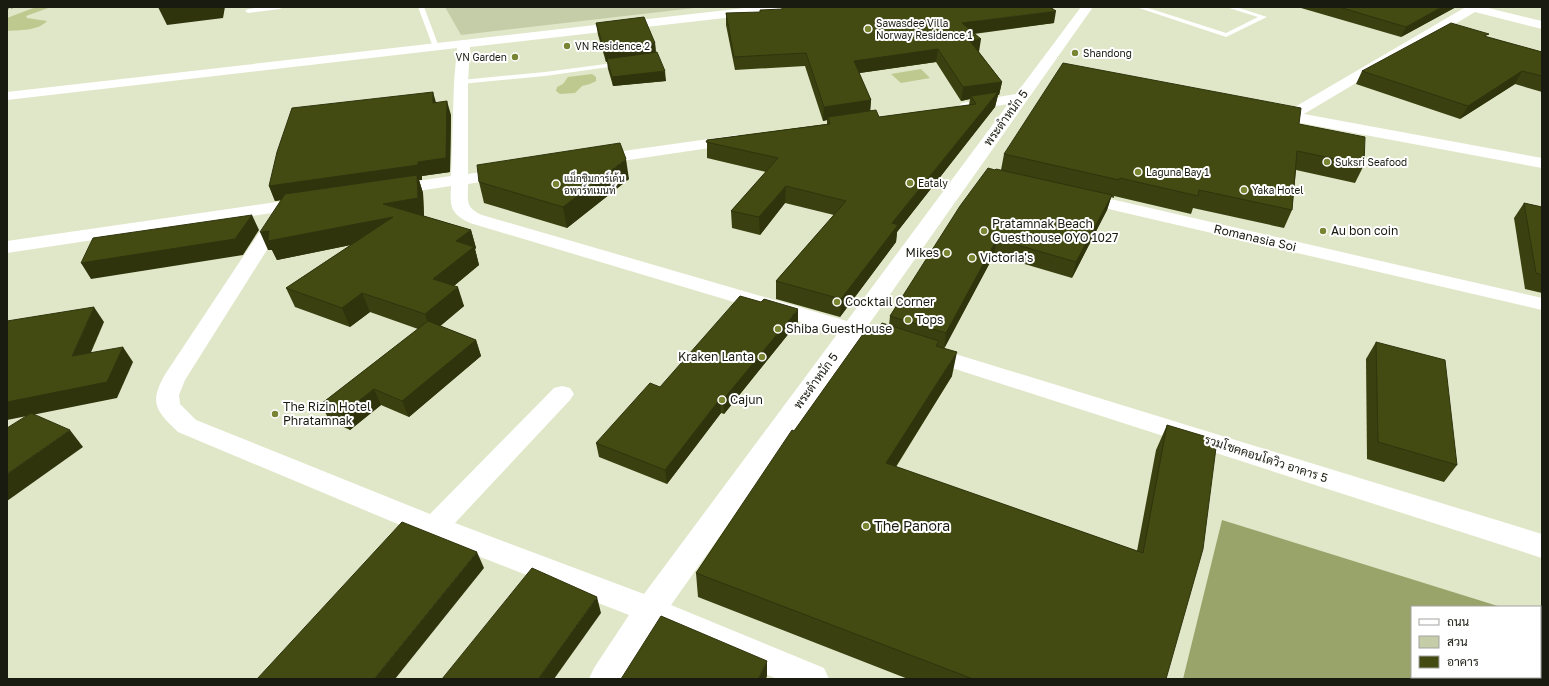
<svg xmlns="http://www.w3.org/2000/svg" width="1549" height="686" viewBox="0 0 1549 686" font-family="'Golos Text',Sarabun,sans-serif">
  <style>
    .green { fill: #c5cca8 }
    .forest { fill: #99a46b }
    .water { fill: #bec98f }
    .lines { fill: none; stroke-linecap: round; stroke-linejoin: round }
    .path { stroke: #8f947d; stroke-width: 1.5; stroke-dasharray: 2 2; stroke-linecap: butt }
    .service { fill: #fff; fill-rule: evenodd }
    .minor { fill: #fff; fill-rule: evenodd }
    .wall { fill: #3a400f; fill-rule: evenodd }
    .shaded-wall { fill: #2f340d }
    .building { fill: #434b12; stroke: #2f340d }
    .poi-dot { fill: #798533; stroke: #fff; stroke-width: 1.5 }
    .labels { text-anchor: middle; stroke-width: 4; stroke-linejoin: round; paint-order: stroke }
    .far-poi-label { font-size: 10px; fill: #191b10; stroke: #fff; text-anchor: start }
    .street-label { font-size: 12px; fill: #191b10; stroke: #fff }
    .poi-label { font-size: 12px; fill: #191b10; stroke: #fff; text-anchor: start }
    .near-poi-label { font-size: 14px; fill: #191b10; stroke: #fff; text-anchor: start }
  </style>
  <rect width="100%" height="100%" fill="#e0e7c8"/>
  <!-- green -->
  <polygon class="green" points="445,7 703,7 461,35"/>
  <!-- forest -->
  <polygon class="forest" points="1222,520 1501,607 1412,607 1412,677 1540,677 1540,619 1542,620 1542,679 1183,679"/>
  <!-- water -->
  <g class="water">
    <path d="M36 7H51L26 16 27 18 47 21C38 31 19 30 7 31V18Z"/>
    <polygon points="921,69 930,78 901,83 891,74"/>
    <polygon points="592,74 596,77 596,81 590,84 582,86 575,93 560,94 556,91 557,87 563,84 568,77"/>
  </g>
  <g class="lines">
    <!-- path -->
    <polyline class="path" points="7,9 15,7"/>
    <!-- service -->
    <g class="service">
      <polygon points="265,7 283,7 280,9 248,13 245,11 248,9"/>
      <polygon points="418,7 424,7 439,47 438,48 433,47"/>
      <polygon points="1136,7 1145,7 1226,33 1258,17 1226,7 1236,7 1267,17 1226,37"/>
      <polygon points="621,62 623,63 623,65 545,76 461,84 457,82 461,80 545,72"/>
    </g>
    <!-- minor -->
    <g class="minor">
      <path d="M753 7H791L789 10 785 11 470 47 468 82V174L507 168 513 169 515 173 513 177 507 178 468 184C468 202 465 207 482 215L847 321 1008 104 967 111 962 109 959 106 962 103 1016 94 1081 7H1093L867 327 901 337 904 342 901 347 893 349 859 339 671 605 824 668 829 679H777L656 627 623 679H589L594 668 629 615 424 535 178 432C156 411 148 403 166 373L272 213 7 253V241L305 198 311 199 314 203 311 207 286 211 289 215 185 380 179 395 180 404 196 420 430 514 554 388 562 386 570 388 574 394 570 400 455 523 644 594 838 333 470 223C450 213 450 207 451 186L391 195 385 194 382 190 385 186 451 176 454 82 457 48 7 100V92Z"/>
      <polygon points="1463,7 1484,7 1542,21 1542,29 1475,12 1304,114 1542,158 1542,168 1290,121 1265,115 1262,112 1265,109 1270,107 1288,111 1464,8"/>
      <polygon points="737,135 743,137 745,140 743,143 595,165 589,164 587,160 589,156 595,155"/>
      <polygon points="1080,192 1542,298 1542,310 1074,201 1071,197 1074,193"/>
      <polygon points="926,345 1542,534 1542,558 918,357 915,352 918,347"/>
    </g>
  </g>
  <!-- wall -->
  <g class="wall">
    <polygon points="1302,7 1456,7 1401,37 1301,8"/>
    <path d="M726 13 1054 23 974 34 979 52 1002 82 999 95H998L995 107 897 232 896 242 840 317 776 299V281L834 215 785 203 760 235 732 228 731 211 766 172 707 158V140L827 124V120L823 121 805 66 735 70 726 25ZM936 62 961 101 970 99 969 105 879 117 870 110 871 100 859 73Z"/>
    <polygon points="596,23 655,43 656,53 666,81 613,86 608,69 607,62 606,62 598,35"/>
    <polygon points="1487,37 1542,52 1542,92 1515,84 1460,119 1356,84 1362,71"/>
    <polygon points="436,103 451,115 450,172 422,176 422,180 419,180 423,193 424,216 471,230 476,248 475,249 479,265 454,286 464,306 440,326 476,340 481,356 409,417 381,405 350,430 329,420 321,404 418,329 370,312 350,327 295,307 286,288 351,245 277,260 272,250 268,250 281,200 275,201 269,186"/>
    <polygon points="1299,124 1364,165 1355,183 1296,170 1292,210 1284,228 1193,208 1191,214 1114,196 1114,198 1111,197 1107,210 1072,278 994,255 944,348 952,376 896,467 1137,551 1156,450 1167,425 1166,679 908,679 698,597 696,573 794,431 877,330 889,326 890,316 995,170 1001,170 1004,154"/>
    <polygon points="629,179 567,228 484,203 479,182"/>
    <polygon points="1524,203 1542,207 1542,293 1525,289 1514,218"/>
    <polygon points="798,322 724,414 721,413 667,484 599,457 596,443 660,387"/>
    <polygon points="1376,342 1457,465 1444,482 1367,459 1366,359"/>
  </g>
  <!-- shaded-wall -->
  <g class="shaded-wall">
    <polygon points="158,7 225,7 223,18 167,25"/>
    <polygon points="1442,7 1456,7 1401,37 1406,27"/>
    <polygon points="1056,11 1054,23 960,35 962,23"/>
    <polygon points="981,39 979,52 970,41"/>
    <polygon points="655,43 656,55 607,59 607,62 606,62 604,49"/>
    <polygon points="938,49 936,62 853,74 854,61"/>
    <polygon points="665,71 666,81 613,86 612,77"/>
    <polygon points="1522,71 1515,84 1460,119 1468,106"/>
    <polygon points="1002,82 999,95 998,95 995,107 897,232 896,242 840,317 841,299 892,223 995,96 971,96 970,99 961,101 963,87"/>
    <polygon points="433,92 437,106 433,103"/>
    <polygon points="871,100 870,114 828,117 827,120 823,121 824,107"/>
    <polygon points="447,101 451,115 450,172 422,176 422,180 419,180 423,193 424,216 399,235 277,260 272,250 268,250 260,232 383,204 418,180 275,201 269,186 418,162"/>
    <polygon points="626,159 629,179 567,228 563,207"/>
    <polygon points="786,186 785,203 760,235 759,217"/>
    <polygon points="1112,195 1107,210 1072,278 1076,262"/>
    <polygon points="252,215 259,230 243,255 91,279 81,263"/>
    <polygon points="471,230 476,248 475,249 479,265 439,298 433,279 456,241"/>
    <polygon points="997,239 994,255 944,349 946,333"/>
    <polygon points="458,287 464,306 431,334 425,314"/>
    <polygon points="362,293 370,312 350,327 342,308"/>
    <polygon points="94,307 104,322 83,371 72,356"/>
    <polygon points="798,309 798,322 724,414 723,400"/>
    <polygon points="476,340 481,356 409,417 402,401"/>
    <polygon points="123,347 133,362 117,398 7,420 7,402"/>
    <polygon points="957,352 952,376 882,488 886,463"/>
    <polygon points="374,389 381,405 350,430 342,414"/>
    <polygon points="720,399 721,413 667,484 665,470"/>
    <polygon points="70,430 83,447 7,501 7,474"/>
    <polygon points="477,552 484,568 395,679 374,679"/>
    <polygon points="597,597 601,613 554,679 538,679"/>
    <polygon points="767,661 767,676 766,679 758,679"/>
  </g>
  <!-- building -->
  <g class="building">
    <polygon points="782,7 1050,7 1056,11 962,23 981,39 970,41 1002,82 963,87 938,49 854,61 871,100 824,107 806,53 734,57 726,13 760,12 760,10 782,9"/>
    <polygon points="1339,7 1433,7 1437,8 1438,7 1442,7 1406,27"/>
    <polygon points="644,17 655,43 604,49 596,23"/>
    <polygon points="1451,23 1489,34 1484,36 1542,52 1542,76 1522,71 1468,106 1362,71"/>
    <polygon points="657,52 665,71 612,77 607,59"/>
    <polygon points="1063,63 1301,108 1299,124 1365,137 1364,165 1297,151 1292,210 1199,190 1198,196 1120,178 1119,180 1004,154"/>
    <polygon points="433,92 433,103 447,101 446,158 418,162 418,165 269,186 277,152 292,108"/>
    <polygon points="998,92 892,223 898,225 841,299 776,281 846,201 786,186 759,217 731,211 778,158 706,142 707,140 830,124 828,117 876,110 879,117 976,104 971,96"/>
    <polygon points="620,143 626,159 563,207 479,182 477,165"/>
    <polygon points="988,168 995,170 996,169 1112,195 1076,262 997,239 946,333 890,316 960,206"/>
    <polygon points="417,175 418,198 383,204 471,230 456,241 474,247 433,279 458,287 425,314 362,293 342,308 286,288 393,217 268,241 269,231 260,232 285,194"/>
    <polygon points="1524,203 1542,207 1542,275 1536,273"/>
    <polygon points="252,215 235,239 81,263 93,238"/>
    <polygon points="740,296 761,302 764,299 798,309 723,400 720,399 665,470 596,443 650,383 660,387"/>
    <polygon points="94,307 72,356 123,347 107,382 7,402 7,321"/>
    <polygon points="428,321 476,340 402,401 374,389 342,414 321,404"/>
    <polygon points="882,323 939,341 936,346 957,352 886,463 1143,553 1167,425 1217,440 1203,549 1166,679 973,679 696,573 792,430 794,431 868,327 877,330"/>
    <polygon points="1376,342 1445,360 1457,465 1378,442"/>
    <polygon points="31,413 70,430 7,474 7,428"/>
    <polygon points="402,522 477,552 374,679 257,679"/>
    <polygon points="532,568 597,597 538,679 442,679"/>
    <polygon points="661,616 767,661 758,679 621,679"/>
  </g>
  <!-- markers -->
  <g class="poi-dot">
    <circle cx="868" cy="29" r="4"/>
    <circle cx="567" cy="46" r="4"/>
    <circle cx="1075" cy="53" r="4"/>
    <circle cx="515" cy="57" r="4"/>
    <circle cx="1327" cy="162" r="4"/>
    <circle cx="1138" cy="172" r="4"/>
    <circle cx="910" cy="183" r="4"/>
    <circle cx="556" cy="184" r="4"/>
    <circle cx="1244" cy="190" r="4"/>
    <circle cx="984" cy="231" r="4"/>
    <circle cx="1323" cy="231" r="4"/>
    <circle cx="947" cy="253" r="4"/>
    <circle cx="972" cy="258" r="4"/>
    <circle cx="837" cy="302" r="4"/>
    <circle cx="908" cy="320" r="4"/>
    <circle cx="778" cy="329" r="4"/>
    <circle cx="762" cy="357" r="4"/>
    <circle cx="722" cy="400" r="4"/>
    <circle cx="275" cy="414" r="4"/>
    <circle cx="866" cy="526" r="4"/>
  </g>
  <g class="labels">
    <!-- far-poi labels -->
    <g class="far-poi-label">
      <text x="876" y="27">Sawasdee Villa<tspan x="876" dy="12">Norway Residence 1</tspan></text>
      <text x="575" y="50">VN Residence 2</text>
      <text x="1083" y="57">Shandong</text>
      <text x="507" y="61" text-anchor="end">VN Garden</text>
      <text x="1335" y="166">Suksri Seafood</text>
      <text x="1146" y="176">Laguna Bay 1</text>
      <text x="564" y="182">แม็กซิมการ์เด้น<tspan x="564" dy="12">อพาร์ทเมนท์</tspan></text>
      <text x="918" y="187">Eataly</text>
      <text x="1252" y="194">Yaka Hotel</text>
    </g>
    <!-- street labels -->
    <g class="street-label">
      <text transform="translate(1006 118) rotate(-54)" y="4">พระตำหนัก 5</text>
      <text transform="translate(1255 238) rotate(13)" y="4">Romanasia Soi</text>
      <text transform="translate(816 381) rotate(-54)" y="4">พระตำหนัก 5</text>
      <text transform="translate(1266 459) rotate(18)" y="4">รวมโชคคอนโดวิว อาคาร 5</text>
    </g>
    <!-- poi labels -->
    <g class="poi-label">
      <text x="992" y="228">Pratamnak Beach<tspan x="992" dy="14">Guesthouse OYO 1027</tspan></text>
      <text x="1331" y="235">Au bon coin</text>
      <text x="939" y="257" text-anchor="end">Mikes</text>
      <text x="980" y="262">Victoria's</text>
      <text x="845" y="306">Cocktail Corner</text>
      <text x="916" y="324">Tops</text>
      <text x="786" y="333">Shiba GuestHouse</text>
      <text x="754" y="361" text-anchor="end">Kraken Lanta</text>
      <text x="730" y="404">Cajun</text>
      <text x="283" y="411">The Rizin Hotel<tspan x="283" dy="14">Phratamnak</tspan></text>
    </g>
    <!-- near-poi labels -->
    <g class="near-poi-label">
      <text x="874" y="531">The Panora</text>
    </g>
  </g>
  <!-- border -->
  <rect width="1549" height="686" fill="none" stroke="#191b10" stroke-width="16"/>
  <!-- legend -->
  <rect x="1411" y="606" width="130" height="72" fill="#ffffff" stroke="#a3a49f"/>
  <rect x="1419" y="619" width="20" height="6" fill="#ffffff" stroke="#a3a49f"/>
  <text x="1447" y="626" font-size="12" fill="#191b10">ถนน</text>
  <rect x="1419" y="636" width="20" height="12" fill="#c5cca8" stroke="#a3a49f"/>
  <text x="1447" y="646" font-size="12" fill="#191b10">สวน</text>
  <rect x="1419" y="656" width="20" height="12" fill="#434b12" stroke="#a3a49f"/>
  <text x="1447" y="666" font-size="12" fill="#191b10">อาคาร</text>
</svg>
